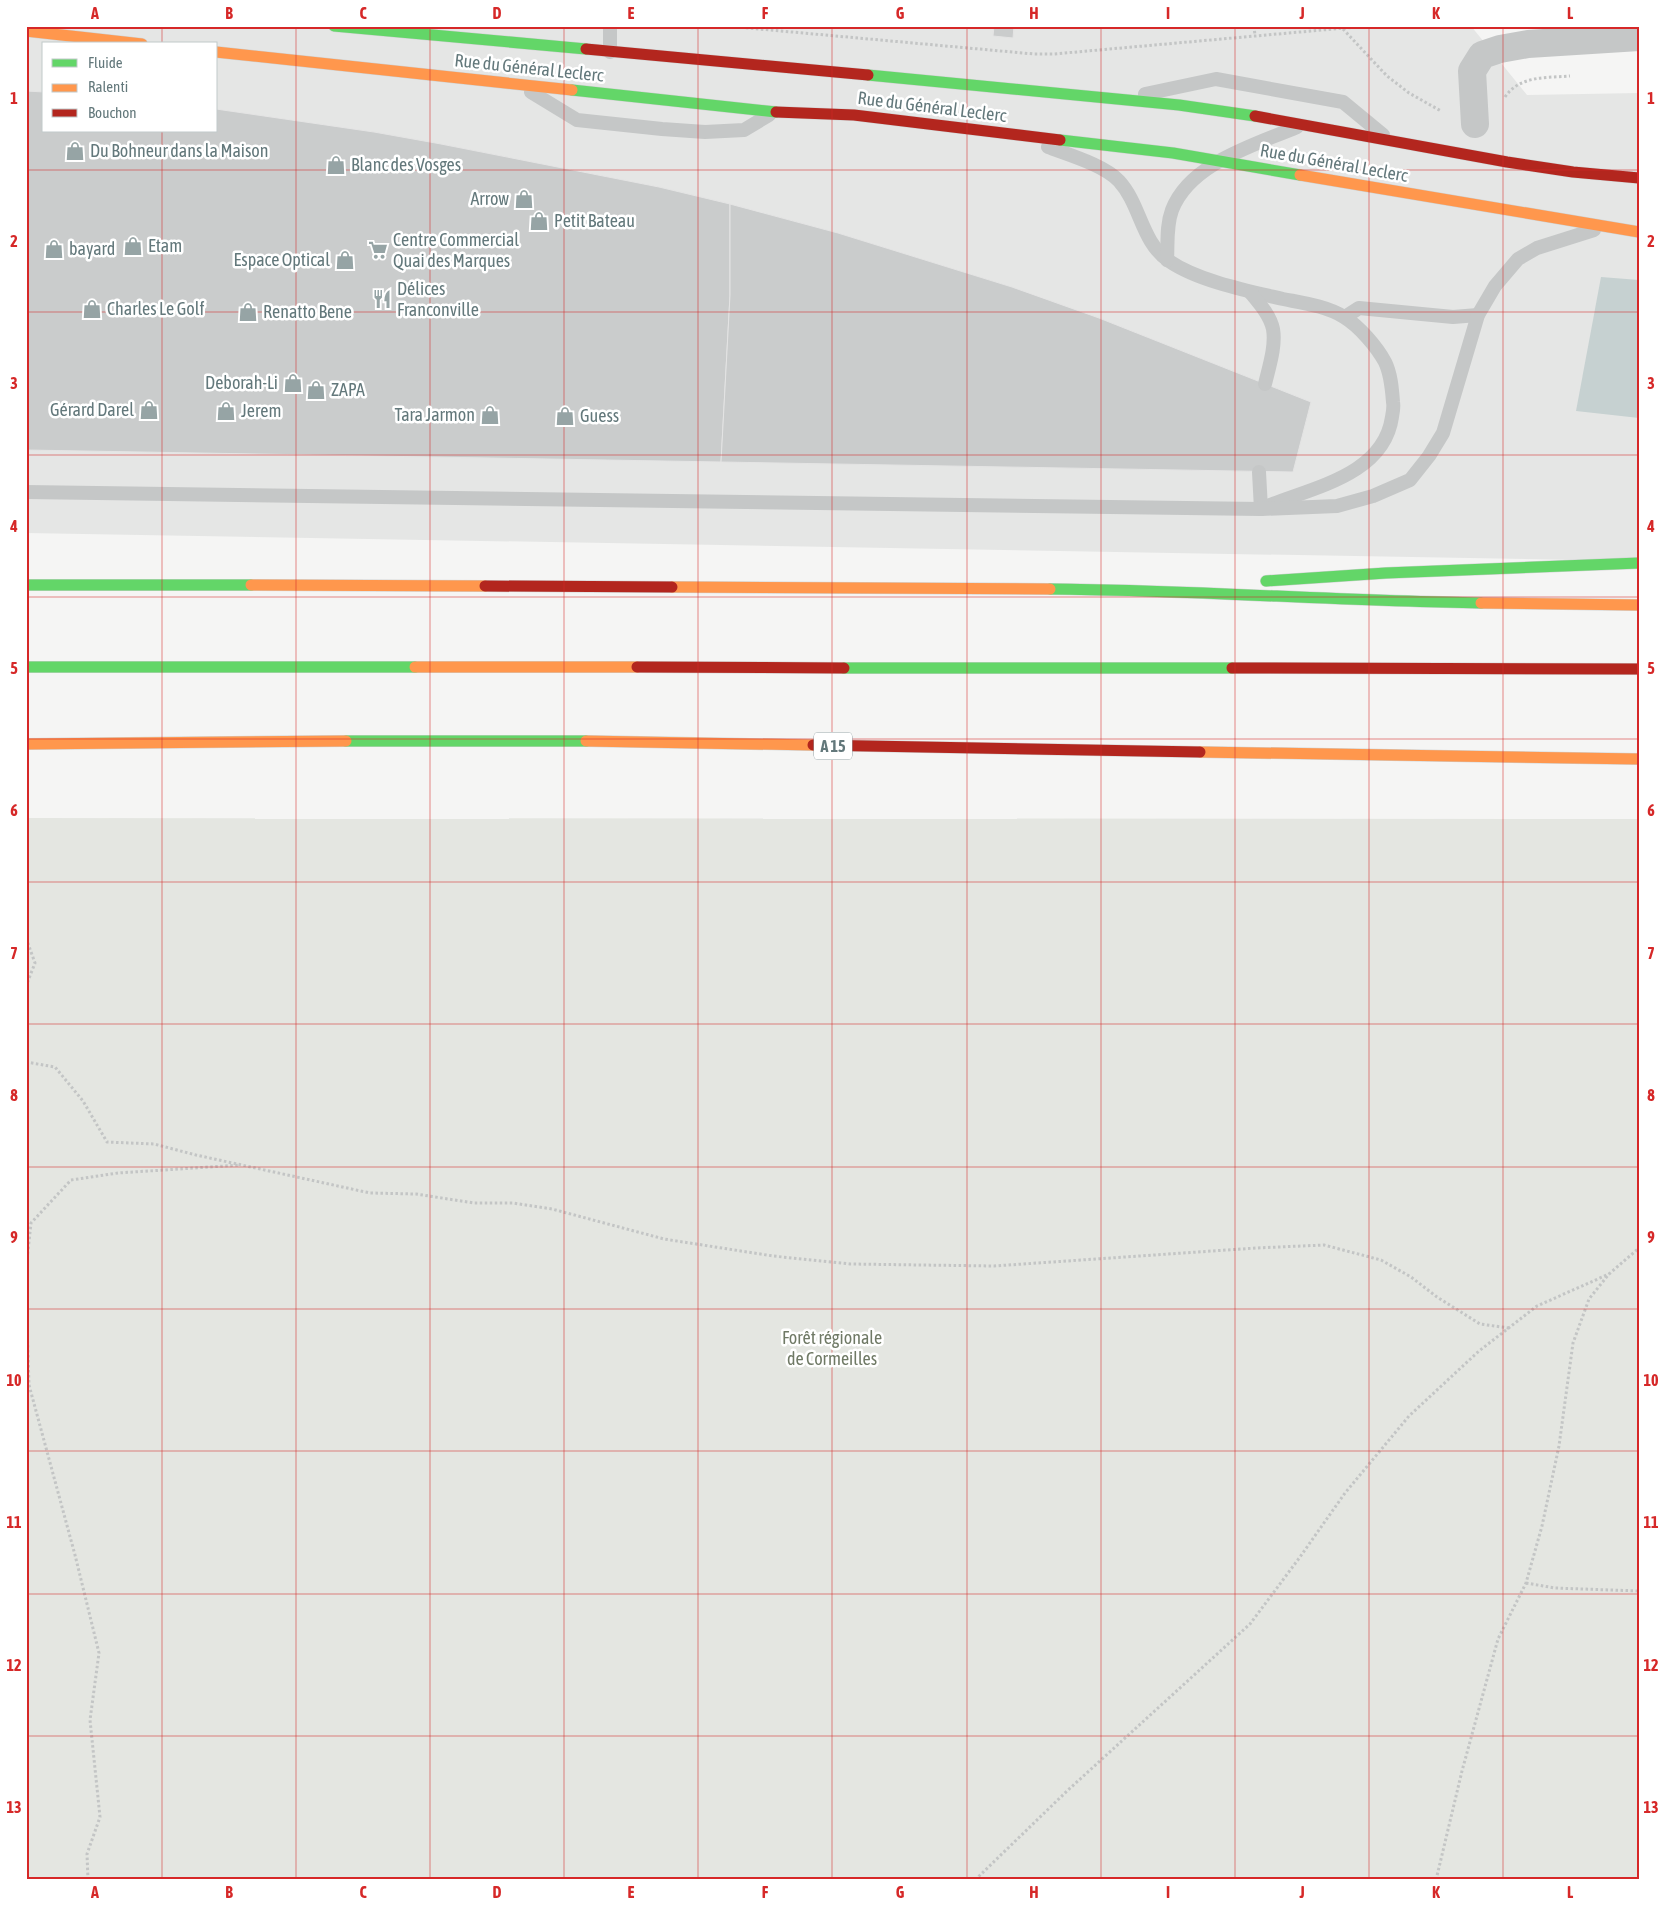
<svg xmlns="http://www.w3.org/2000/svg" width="1665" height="1906" viewBox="0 0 1665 1906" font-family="'Asap Condensed',sans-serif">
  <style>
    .built { fill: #e5e6e5; fill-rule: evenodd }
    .green { fill: #e4e6e1 }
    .water { fill: #c6d1d1 }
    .building { fill: #cacccc; stroke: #e4e4e4 }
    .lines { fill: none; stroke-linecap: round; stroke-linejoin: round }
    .fast-casing { stroke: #cfd1d1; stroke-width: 12 }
    .slow-casing { stroke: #cfd1d1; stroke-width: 12 }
    .jam-casing { stroke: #cfd1d1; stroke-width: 12 }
    .path { stroke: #c3c5c5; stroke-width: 3; stroke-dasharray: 2.5 2.5; stroke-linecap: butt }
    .lane { stroke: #c5c7c7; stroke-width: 14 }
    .street { stroke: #c5c7c7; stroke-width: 28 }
    .fast { stroke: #63d668; stroke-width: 11 }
    .slow { stroke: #ff974d; stroke-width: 11 }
    .jam { stroke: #b3261e; stroke-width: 11 }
    .grid { fill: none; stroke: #d62828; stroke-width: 1; stroke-opacity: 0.55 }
    .labels { text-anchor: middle; stroke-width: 5; stroke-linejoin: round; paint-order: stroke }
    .shield { fill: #fff; stroke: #92a0a3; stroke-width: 1 }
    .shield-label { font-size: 16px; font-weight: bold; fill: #63787b }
    .street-label { font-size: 18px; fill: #63787b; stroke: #fff }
    .poi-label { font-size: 18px; fill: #63787b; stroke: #fff; text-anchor: start }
    .park-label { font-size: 18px; fill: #6f7965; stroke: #fff }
    .neatline { fill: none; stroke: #d62828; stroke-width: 2 }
    .grid-label { font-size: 16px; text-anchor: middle; font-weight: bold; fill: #d62828 }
  </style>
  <rect width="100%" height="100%" fill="#f5f5f4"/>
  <!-- built -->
  <path class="built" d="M26 26H1471L1527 95 1639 93V561L26 533ZM44 44H216V131H44Z"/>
  <!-- green -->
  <polygon class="green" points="26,818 1639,819 1639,1880 26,1880"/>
  <!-- water -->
  <polygon class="water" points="1601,277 1639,280 1639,418 1576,411"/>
  <!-- building -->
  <g class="building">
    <polygon points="994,26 1014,26 1013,38 993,36"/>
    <polygon points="26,91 44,92 44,131 216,131 216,109 374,132 441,144 659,187 730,204 730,295 721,462 26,450"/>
    <polygon points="730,204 838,233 1012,287 1099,318 1311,402 1293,472 721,462 730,295"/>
  </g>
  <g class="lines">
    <!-- fast casing -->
    <g class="fast-casing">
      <g id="fast">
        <polyline points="334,26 586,49"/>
        <polyline points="868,75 1179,105 1255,116"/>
        <polyline points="572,90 776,112"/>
        <polyline points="1060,140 1173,153 1300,175"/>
        <polyline points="1266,581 1386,573 1639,563"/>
        <polyline points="26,585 251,585"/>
        <path d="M1050 589C1194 590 1337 601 1481 603"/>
        <polyline points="26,667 415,667"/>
        <polyline points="844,668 1232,668"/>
        <polyline points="346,741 586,741"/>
      </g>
    </g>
    <!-- slow casing -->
    <g class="slow-casing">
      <g id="slow">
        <polyline points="26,31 142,44"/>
        <polyline points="216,52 572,90"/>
        <polyline points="1300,175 1639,232"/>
        <polyline points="251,585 485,586"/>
        <polyline points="672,587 1050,589"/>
        <polyline points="1481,603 1639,605"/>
        <polyline points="415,667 637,667"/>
        <polyline points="586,741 813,745"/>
        <polyline points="26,744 346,741"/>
        <polyline points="1200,752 1639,759"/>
      </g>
    </g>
    <!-- jam casing -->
    <g class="jam-casing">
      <g id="jam">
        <polyline points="586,49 868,75"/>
        <polyline points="776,112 854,115 1060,140"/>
        <polyline points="1255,116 1507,162 1573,172 1639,178"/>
        <polyline points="485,586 672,587"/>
        <polyline points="637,667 844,668"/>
        <polyline points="1232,668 1639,669"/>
        <polyline points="813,745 1200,752"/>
      </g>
    </g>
    <!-- path -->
    <g class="path">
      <polyline points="726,26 1034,54 1054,54 1367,26"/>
      <polyline points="1254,26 1255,36"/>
      <polyline points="1343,29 1387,76 1409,93 1441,111"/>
      <path d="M1505 97C1520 75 1547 78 1570 76"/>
      <polyline points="26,938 35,963 26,986"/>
      <polyline points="26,1062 55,1067 83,1101 107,1142 154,1144 196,1155 370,1193 416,1194 474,1203 513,1203 552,1209 664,1239 773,1256 850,1264 994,1266 1256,1248 1324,1245 1381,1260 1411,1277 1437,1297 1480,1324 1509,1328"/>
      <polyline points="26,1269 31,1223 71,1180 118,1173 240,1165"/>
      <polyline points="26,1295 29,1385 75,1555 99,1653 90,1720 100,1817 87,1854 88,1880"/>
      <polyline points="1526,1583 1555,1588 1639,1591"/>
      <polyline points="975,1880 1067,1791 1250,1624 1300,1557 1345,1493 1409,1416 1479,1351 1537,1306 1609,1274"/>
      <polyline points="1436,1880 1462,1771 1498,1639 1526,1583 1542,1526 1559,1446 1573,1343 1589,1299 1609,1274 1639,1248"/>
    </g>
    <!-- lane -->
    <g class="lane">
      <polyline points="610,52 610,26"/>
      <polyline points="531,92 577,120 662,129 705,132 744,130 769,115"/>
      <polyline points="1145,94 1216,79 1343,102 1383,135"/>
      <path d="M1048 147C1069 155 1104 165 1119 181 1141 205 1141 242 1169 261 1198 281 1248 291 1283 299 1303 303 1326 306 1344 317 1359 326 1377 347 1385 362 1391 374 1392 389 1393 402 1394 407 1393 412 1392 417 1384 474 1315 487 1270 505"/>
      <path d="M1167 260C1168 244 1166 226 1172 210 1190 163 1255 145 1297 127"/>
      <path d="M1250 292C1259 303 1270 315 1273 329 1276 346 1269 367 1265 384"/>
      <polyline points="1345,317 1359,308 1453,317 1478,315"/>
      <polyline points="1259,472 1261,509"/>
      <polyline points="26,492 1261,509 1337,506 1373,496 1410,480 1429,456 1443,433 1478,315 1495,286 1518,259 1537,248 1594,230"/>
    </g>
    <!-- street -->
    <polyline class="street" points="1475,124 1472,71 1482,55 1500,49 1528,44 1639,37"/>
    <!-- fast -->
    <use href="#fast" class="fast"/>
    <!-- slow -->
    <use href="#slow" class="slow"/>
    <!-- jam -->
    <use href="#jam" class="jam"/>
  </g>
  <!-- grid -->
  <path class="grid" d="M162 26V44M296 26V1880M430 26V1880M564 26V1880M698 26V1880M832 26V1880M967 26V1880M1101 26V1880M1235 26V1880M1369 26V1880M1503 26V1880M162 131V1880M26 170H1639M26 312H1639M26 455H1639M26 597H1639M26 739H1639M26 882H1639M26 1024H1639M26 1167H1639M26 1309H1639M26 1451H1639M26 1594H1639M26 1736H1639"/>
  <!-- icons -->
  <defs>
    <g id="shop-bare" transform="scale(1.5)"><path d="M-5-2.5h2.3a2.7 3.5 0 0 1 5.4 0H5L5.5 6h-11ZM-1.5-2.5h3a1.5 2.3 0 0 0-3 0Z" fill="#96a4a5" stroke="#fff" stroke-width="2.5" paint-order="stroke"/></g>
    <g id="supermarket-bare" transform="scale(1.5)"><path d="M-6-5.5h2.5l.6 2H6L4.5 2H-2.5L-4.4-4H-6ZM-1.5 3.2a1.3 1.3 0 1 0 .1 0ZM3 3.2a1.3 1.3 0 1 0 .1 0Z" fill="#96a4a5" stroke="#fff" stroke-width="2.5" paint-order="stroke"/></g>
    <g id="restaurant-bare" transform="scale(1.5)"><path d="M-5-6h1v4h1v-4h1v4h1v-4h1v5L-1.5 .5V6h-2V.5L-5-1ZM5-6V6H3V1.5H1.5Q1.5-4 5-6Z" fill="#96a4a5" stroke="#fff" stroke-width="2.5" paint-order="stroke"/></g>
  </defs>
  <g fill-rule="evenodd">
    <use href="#shop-bare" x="75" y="151"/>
    <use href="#shop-bare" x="336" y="165"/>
    <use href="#shop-bare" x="524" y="199"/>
    <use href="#shop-bare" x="539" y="221"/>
    <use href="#shop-bare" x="133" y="246"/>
    <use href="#shop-bare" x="54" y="249"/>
    <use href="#supermarket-bare" x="378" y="250"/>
    <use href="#shop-bare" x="345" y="260"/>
    <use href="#restaurant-bare" x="382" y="299"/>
    <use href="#shop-bare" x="92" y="309"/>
    <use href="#shop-bare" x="248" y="312"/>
    <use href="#shop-bare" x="293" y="383"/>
    <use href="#shop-bare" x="316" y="390"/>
    <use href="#shop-bare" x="149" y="410"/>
    <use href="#shop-bare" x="226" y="411"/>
    <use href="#shop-bare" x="490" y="415"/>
    <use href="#shop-bare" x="565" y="416"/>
  </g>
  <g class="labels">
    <!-- shield labels -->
    <rect class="shield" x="814" y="732.5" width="38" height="27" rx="4"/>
    <g class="shield-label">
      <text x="833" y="752">A 15</text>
    </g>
    <!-- street labels -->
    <g class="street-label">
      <text transform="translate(529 68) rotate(6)" y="6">Rue du Général Leclerc</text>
      <text transform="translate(932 107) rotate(7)" y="6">Rue du Général Leclerc</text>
      <text transform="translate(1334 163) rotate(10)" y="6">Rue du Général Leclerc</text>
    </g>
    <!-- poi labels -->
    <g class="poi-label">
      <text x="90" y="157">Du Bohneur dans la Maison</text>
      <text x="351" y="171">Blanc des Vosges</text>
      <text x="509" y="205" text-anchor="end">Arrow</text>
      <text x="554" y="227">Petit Bateau</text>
      <text x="393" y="246">Centre Commercial<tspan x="393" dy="21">Quai des Marques</tspan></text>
      <text x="148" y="252">Etam</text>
      <text x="69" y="255">bayard</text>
      <text x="330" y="266" text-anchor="end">Espace Optical</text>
      <text x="397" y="295">Délices<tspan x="397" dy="21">Franconville</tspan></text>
      <text x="107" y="315">Charles Le Golf</text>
      <text x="263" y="318">Renatto Bene</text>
      <text x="278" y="389" text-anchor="end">Deborah-Li</text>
      <text x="331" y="396">ZAPA</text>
      <text x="134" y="416" text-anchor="end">Gérard Darel</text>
      <text x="241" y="417">Jerem</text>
      <text x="475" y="421" text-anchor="end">Tara Jarmon</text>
      <text x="580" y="422">Guess</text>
    </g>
    <!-- park labels -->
    <g class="park-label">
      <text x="832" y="1344">Forêt régionale<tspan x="832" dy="21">de Cormeilles</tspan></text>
    </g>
  </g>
  <!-- border -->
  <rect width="1665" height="1906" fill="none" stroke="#ffffff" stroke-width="55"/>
  <!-- legend -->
  <rect x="42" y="42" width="175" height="90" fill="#ffffff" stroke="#c1c9ca"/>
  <rect x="52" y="59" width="25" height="8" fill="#63d668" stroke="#c1c9ca"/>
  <text x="88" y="68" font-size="15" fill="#63787b">Fluide</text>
  <rect x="52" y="84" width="25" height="8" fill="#ff974d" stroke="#c1c9ca"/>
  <text x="88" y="92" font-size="15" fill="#63787b">Ralenti</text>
  <rect x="52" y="109" width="25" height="8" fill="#b3261e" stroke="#c1c9ca"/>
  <text x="88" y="118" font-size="15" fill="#63787b">Bouchon</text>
  <rect x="28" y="28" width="1610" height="1850" class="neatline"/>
  <g class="grid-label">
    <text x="95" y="19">A</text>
    <text x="229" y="19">B</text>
    <text x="363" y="19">C</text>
    <text x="497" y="19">D</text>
    <text x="631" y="19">E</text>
    <text x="765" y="19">F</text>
    <text x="900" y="19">G</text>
    <text x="1034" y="19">H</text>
    <text x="1168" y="19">I</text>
    <text x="1302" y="19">J</text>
    <text x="1436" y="19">K</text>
    <text x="1570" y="19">L</text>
    <text x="14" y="104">1</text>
    <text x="1651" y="104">1</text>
    <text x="14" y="247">2</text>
    <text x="1651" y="247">2</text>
    <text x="14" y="389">3</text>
    <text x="1651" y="389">3</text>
    <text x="14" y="532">4</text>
    <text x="1651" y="532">4</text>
    <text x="14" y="674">5</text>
    <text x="1651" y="674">5</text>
    <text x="14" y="816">6</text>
    <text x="1651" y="816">6</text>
    <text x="14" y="959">7</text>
    <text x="1651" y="959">7</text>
    <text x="14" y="1101">8</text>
    <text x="1651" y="1101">8</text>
    <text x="14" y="1243">9</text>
    <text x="1651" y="1243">9</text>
    <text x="14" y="1386">10</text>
    <text x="1651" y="1386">10</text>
    <text x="14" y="1528">11</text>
    <text x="1651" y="1528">11</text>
    <text x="14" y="1671">12</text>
    <text x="1651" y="1671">12</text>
    <text x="14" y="1813">13</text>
    <text x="1651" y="1813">13</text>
    <text x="95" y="1898">A</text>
    <text x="229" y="1898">B</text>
    <text x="363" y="1898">C</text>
    <text x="497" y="1898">D</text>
    <text x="631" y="1898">E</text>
    <text x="765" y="1898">F</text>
    <text x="900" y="1898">G</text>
    <text x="1034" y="1898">H</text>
    <text x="1168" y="1898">I</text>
    <text x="1302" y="1898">J</text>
    <text x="1436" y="1898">K</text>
    <text x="1570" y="1898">L</text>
  </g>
</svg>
